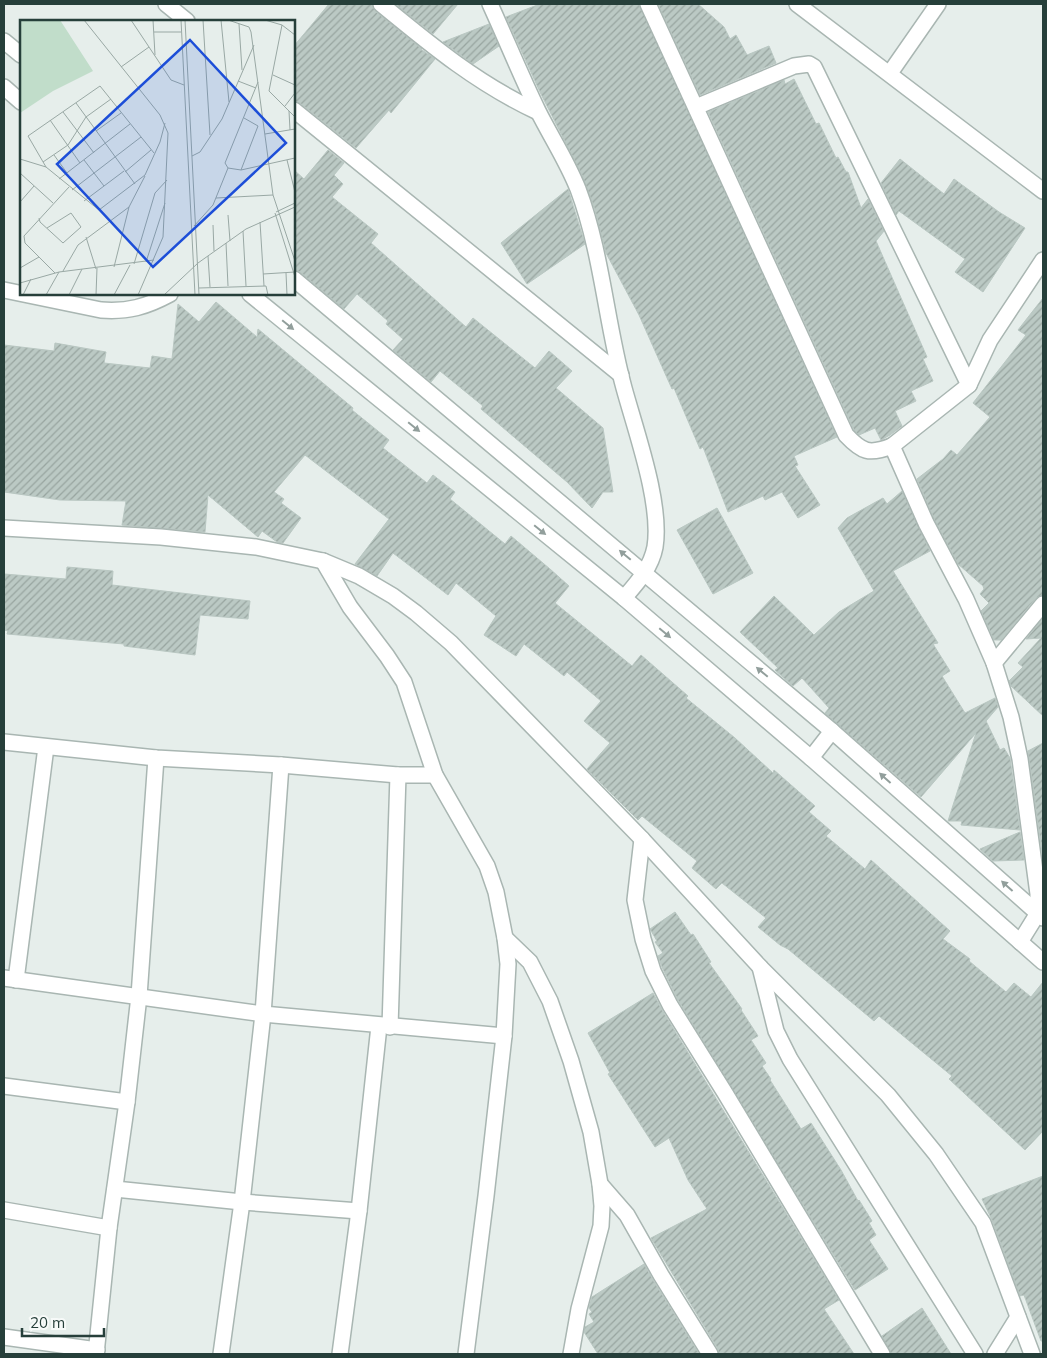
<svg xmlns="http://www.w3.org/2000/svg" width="1047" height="1358" viewBox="0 0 1047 1358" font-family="Mulish,sans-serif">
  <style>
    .building { fill: url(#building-hatch); stroke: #b9c7c2 }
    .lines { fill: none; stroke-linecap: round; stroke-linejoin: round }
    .street-casing { stroke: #a9b6b2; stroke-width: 18 }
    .street { stroke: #fff; stroke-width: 15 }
    .oneway { fill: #929f9c }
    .inset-road { fill: none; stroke: #99a8a4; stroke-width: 1 }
    .view { fill: #1d4ed8; fill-opacity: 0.15; stroke: #1d4ed8; stroke-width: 2.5 }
    .inset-edge { fill: none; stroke: #263f3a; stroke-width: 2.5 }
  </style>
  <defs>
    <pattern id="building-hatch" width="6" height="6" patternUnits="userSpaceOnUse" patternTransform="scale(1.25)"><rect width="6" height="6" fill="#bbc9c4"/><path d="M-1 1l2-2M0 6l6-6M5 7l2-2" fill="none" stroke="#98a5a0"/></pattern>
  </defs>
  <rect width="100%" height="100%" fill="#e6eeeb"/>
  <!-- building -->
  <g class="building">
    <polygon points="329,4 372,4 375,11 422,49 420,50 422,50 435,59 391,113 389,110 356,148 300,103 294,101 294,46"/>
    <polygon points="395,4 458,4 433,34"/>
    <polygon points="540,4 639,4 837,437 794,456 798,465 795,466 820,505 798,518 782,492 765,500 763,496 728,512 703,447 700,449 674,388 672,389 639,315 606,253 595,210 582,175 540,92 506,17"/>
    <polygon points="658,4 698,4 724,27 730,39 736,35 747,55 769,46 776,63 700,95"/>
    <polygon points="489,24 499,46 473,64 443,42"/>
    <polygon points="794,79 816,124 819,123 836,158 838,157 846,172 848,172 861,208 868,199 884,231 876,241 927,357 923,359 933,381 911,391 916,401 895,411 902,426 890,435 881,440 875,428 859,435 854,430 708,112 784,80 785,84"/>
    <polygon points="328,150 344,163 334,175 343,184 332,197 378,234 371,243 466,327 473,318 535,368 549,351 572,371 556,388 603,428 613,492 603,492 592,508 567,482 481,409 483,406 440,371 431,382 393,350 403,339 386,324 388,321 357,294 344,309 300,272 294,270 294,170 304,179"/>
    <polygon points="900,159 944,194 954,179 999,212 1025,228 983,292 955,272 965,259 899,211 896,215 881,183"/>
    <polygon points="568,189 585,244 527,284 501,243"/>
    <polygon points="1043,298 1043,595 1036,598 1001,640 994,640 981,611 989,603 980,594 984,589 983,586 958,564 934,519 917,479 943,459 951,450 957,455 990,417 973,403 1026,335 1018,330"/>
    <polygon points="216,302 257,337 258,329 353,408 352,410 389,440 383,448 427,483 433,475 455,492 450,499 505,544 511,536 550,569 569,586 555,603 632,666 641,655 688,696 686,698 735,738 773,773 774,770 815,806 809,812 831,831 826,836 865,869 871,860 950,931 943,939 970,959 969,961 1006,992 1014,983 1031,997 1043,982 1043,1131 1025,1150 949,1079 952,1076 879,1016 874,1021 788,949 780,945 758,927 766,918 722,883 716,889 692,868 697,861 642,816 638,820 587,769 610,743 584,721 601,701 567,672 564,676 524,644 516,656 484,635 496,616 456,583 448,595 393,553 377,576 355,564 389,519 305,455 274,492 284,499 281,503 301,518 283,543 277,542 262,531 258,537 208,495 205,532 122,525 126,501 60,500 4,492 4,345 54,351 55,343 106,352 104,363 150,368 152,356 172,359 178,304 199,322"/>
    <polygon points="902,491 930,551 893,571 938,643 933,644 950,671 942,676 965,713 995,698 998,707 986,721 1000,750 1004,748 1010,758 1020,830 961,825 962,821 948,821 976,733 921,797 825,713 829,708 802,678 793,686 775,670 778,668 740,632 774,596 814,635 839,612 874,591 838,528 847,518 883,498 887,504"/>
    <polygon points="717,508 753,573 713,594 677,530"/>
    <polygon points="67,567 113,571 112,585 250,601 248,619 200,615 195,655 124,646 124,644 7,634 8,631 4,630 4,574 66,579"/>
    <polygon points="1043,618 1043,716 1011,686 1009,681 1023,667 1018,663 1041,638 1026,639"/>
    <polygon points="1043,743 1043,859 1028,751"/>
    <polygon points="1020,832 1024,860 993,861 980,849"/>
    <polygon points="675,912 691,935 693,934 711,962 709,963 742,1009 741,1010 758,1036 751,1040 766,1063 762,1066 771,1079 770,1080 801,1129 811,1123 841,1170 858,1201 859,1200 872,1221 869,1223 876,1235 869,1240 888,1269 855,1290 678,1000 662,967 658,956 663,953 655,942 657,941 650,929"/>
    <polygon points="653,993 662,1010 839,1300 824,1309 854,1354 719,1354 718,1349 651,1238 707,1209 688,1180 669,1138 655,1147 608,1074 610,1073 588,1033"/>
    <polygon points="1043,1176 1043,1341 1041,1341 1024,1295 1020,1296 992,1220 982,1199"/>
    <polygon points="644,1264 653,1280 699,1354 598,1354 584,1332 585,1327 594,1322 589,1314 592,1312 589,1308 592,1297"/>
    <polygon points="922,1308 951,1354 891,1354 882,1336"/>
  </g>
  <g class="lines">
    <!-- street casing -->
    <g class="street-casing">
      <g id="street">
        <polyline points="166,4 187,21"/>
        <path d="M381 4C432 46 478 84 538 112"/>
        <path d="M490 4C506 39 521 76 538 111 551 137 567 161 578 189 602 253 606 322 624 388 636 432 662 504 655 547 651 568 637 583 624 598"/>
        <path d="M648 4 846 435C862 452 869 455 892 446"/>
        <polyline points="797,4 1043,191"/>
        <polyline points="4,41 21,55"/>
        <polyline points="890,73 938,4"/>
        <polyline points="4,87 21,102"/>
        <polyline points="696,107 794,66 809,64 814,67 969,385"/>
        <polyline points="294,110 621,375"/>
        <polyline points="294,279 832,731 1043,918"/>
        <path d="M4 290 101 310C128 312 146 307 170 294"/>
        <polyline points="250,294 624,598 811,758 1043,962"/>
        <polyline points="4,528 161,537 256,547 323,561 359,576 393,596 416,613 451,643 642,839 760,967 888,1095 936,1154 983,1223 1032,1354"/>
        <polyline points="323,561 350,607 387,656 404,682 435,775 487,866 496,892 505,938 508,964 504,1036 486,1196 466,1354"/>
        <polyline points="994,663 1043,604"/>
        <polyline points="4,742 156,758 281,765 398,775 435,775"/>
        <polyline points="811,758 832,731"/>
        <polyline points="642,839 635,900 643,939 653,971 670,1005 725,1093 882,1354"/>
        <polyline points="505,938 530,962 550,1001 571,1061 591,1132 600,1184 602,1206 601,1226 579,1309 571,1354"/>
        <polyline points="1020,942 1038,913 1038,894 1020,759 1011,717 994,663 966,599 926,523 892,446 969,385 990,340 1043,260"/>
        <polyline points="760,967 776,1031 790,1059 975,1354"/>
        <polyline points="4,978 263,1014 504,1036"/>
        <polyline points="16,980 46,747"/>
        <polyline points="390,1027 398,775"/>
        <polyline points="4,1086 127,1102"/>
        <polyline points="600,1184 627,1215 661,1275 710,1354"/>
        <polyline points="115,1189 242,1202 359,1211"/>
        <polyline points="4,1210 109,1228"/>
        <polyline points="4,1337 97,1350"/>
        <polyline points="96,1354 109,1228 127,1102 139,996 156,758"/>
        <polyline points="221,1354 242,1202 263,1014 281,765"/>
        <polyline points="340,1354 359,1211 379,1026"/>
        <polyline points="995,1354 1018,1317"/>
      </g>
    </g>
    <!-- street -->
    <use href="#street" class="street"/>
  </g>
  <!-- one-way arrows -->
  <defs><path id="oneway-solid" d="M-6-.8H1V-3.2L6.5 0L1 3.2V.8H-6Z" transform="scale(1.25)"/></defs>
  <g class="oneway">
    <use href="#oneway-solid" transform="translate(288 325) rotate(39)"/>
    <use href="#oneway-solid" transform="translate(414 427) rotate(39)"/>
    <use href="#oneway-solid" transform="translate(540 530) rotate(39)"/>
    <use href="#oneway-solid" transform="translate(625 555) rotate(-140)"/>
    <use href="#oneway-solid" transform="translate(665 633) rotate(40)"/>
    <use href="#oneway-solid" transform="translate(762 672) rotate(-140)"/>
    <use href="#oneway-solid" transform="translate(885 778) rotate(-138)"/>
    <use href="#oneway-solid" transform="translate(1007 886) rotate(-138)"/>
  </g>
  <!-- overview -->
  <g transform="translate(20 20)">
    <rect width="275" height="275" fill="#e6eeeb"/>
    <path d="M0 0H40L73 51 33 71 0 93Z" fill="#c1ddca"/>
    <path class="inset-road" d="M64 0 140 95 148 113 143 217 118 275M111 0 151 60 164 65M133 0 135 35M161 0 175 275M165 0 179 275M183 0 190 115M201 0 209 82M208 0 229 7 231 12 253 175 275 241M245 0 262 5 275 15M219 4 222 50M262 5 249 71 275 97M134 12H161M101 47 129 27M253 55 275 65M218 61 236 68M56 83 115 164M265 86 275 73M269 91 270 110M43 92 74 133M30 100 60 143M76 111 101 93M245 114 275 109M134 133 80 66 8 116 26 147 79 190 125 155 140 122 145 103M34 135 47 153M172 136 180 132 202 99 234 25M0 139 26 147M64 140 84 166M267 140 275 172M23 142 48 125 66 97 91 79M208 148 205 143 238 62M221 150 238 106 224 98M105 152 131 130M0 153 33 183M39 159 110 104M52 170 121 117M196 178 253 175M64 181 104 151M0 182 14 166M256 192 275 183M255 193 275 257M208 195 210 221M19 198 20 202 43 223 61 207 51 193 27 208M240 202 244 266M193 205 194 231M174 206 193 185 208 148 221 150 275 138M223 211 226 266M66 217 76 249M206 223 208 266M188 236 190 267M126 242 145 183M114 244 135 173 147 160M94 247 109 187M0 248 19 237M43 251 58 225 109 187 125 156M35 253 5 223 4 216 49 167M266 253 267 275M243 254 275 252M0 263 39 252 134 240M179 268 246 266 248 275M3 275 11 259M26 275 39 252M49 275 62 249M76 275 77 248M94 275 110 245M144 275 178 243 226 209 275 187"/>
    <path class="view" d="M170 20 266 123 133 247 37 144Z"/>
    <rect width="275" height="275" class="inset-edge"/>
  </g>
  <!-- border -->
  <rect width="1047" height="1358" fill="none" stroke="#263f3a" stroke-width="10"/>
  <!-- scale -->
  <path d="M22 1328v8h82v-8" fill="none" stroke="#263f3a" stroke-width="2.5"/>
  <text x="30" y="1328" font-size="15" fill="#263f3a" stroke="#f7faf9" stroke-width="4" paint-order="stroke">20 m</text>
</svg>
